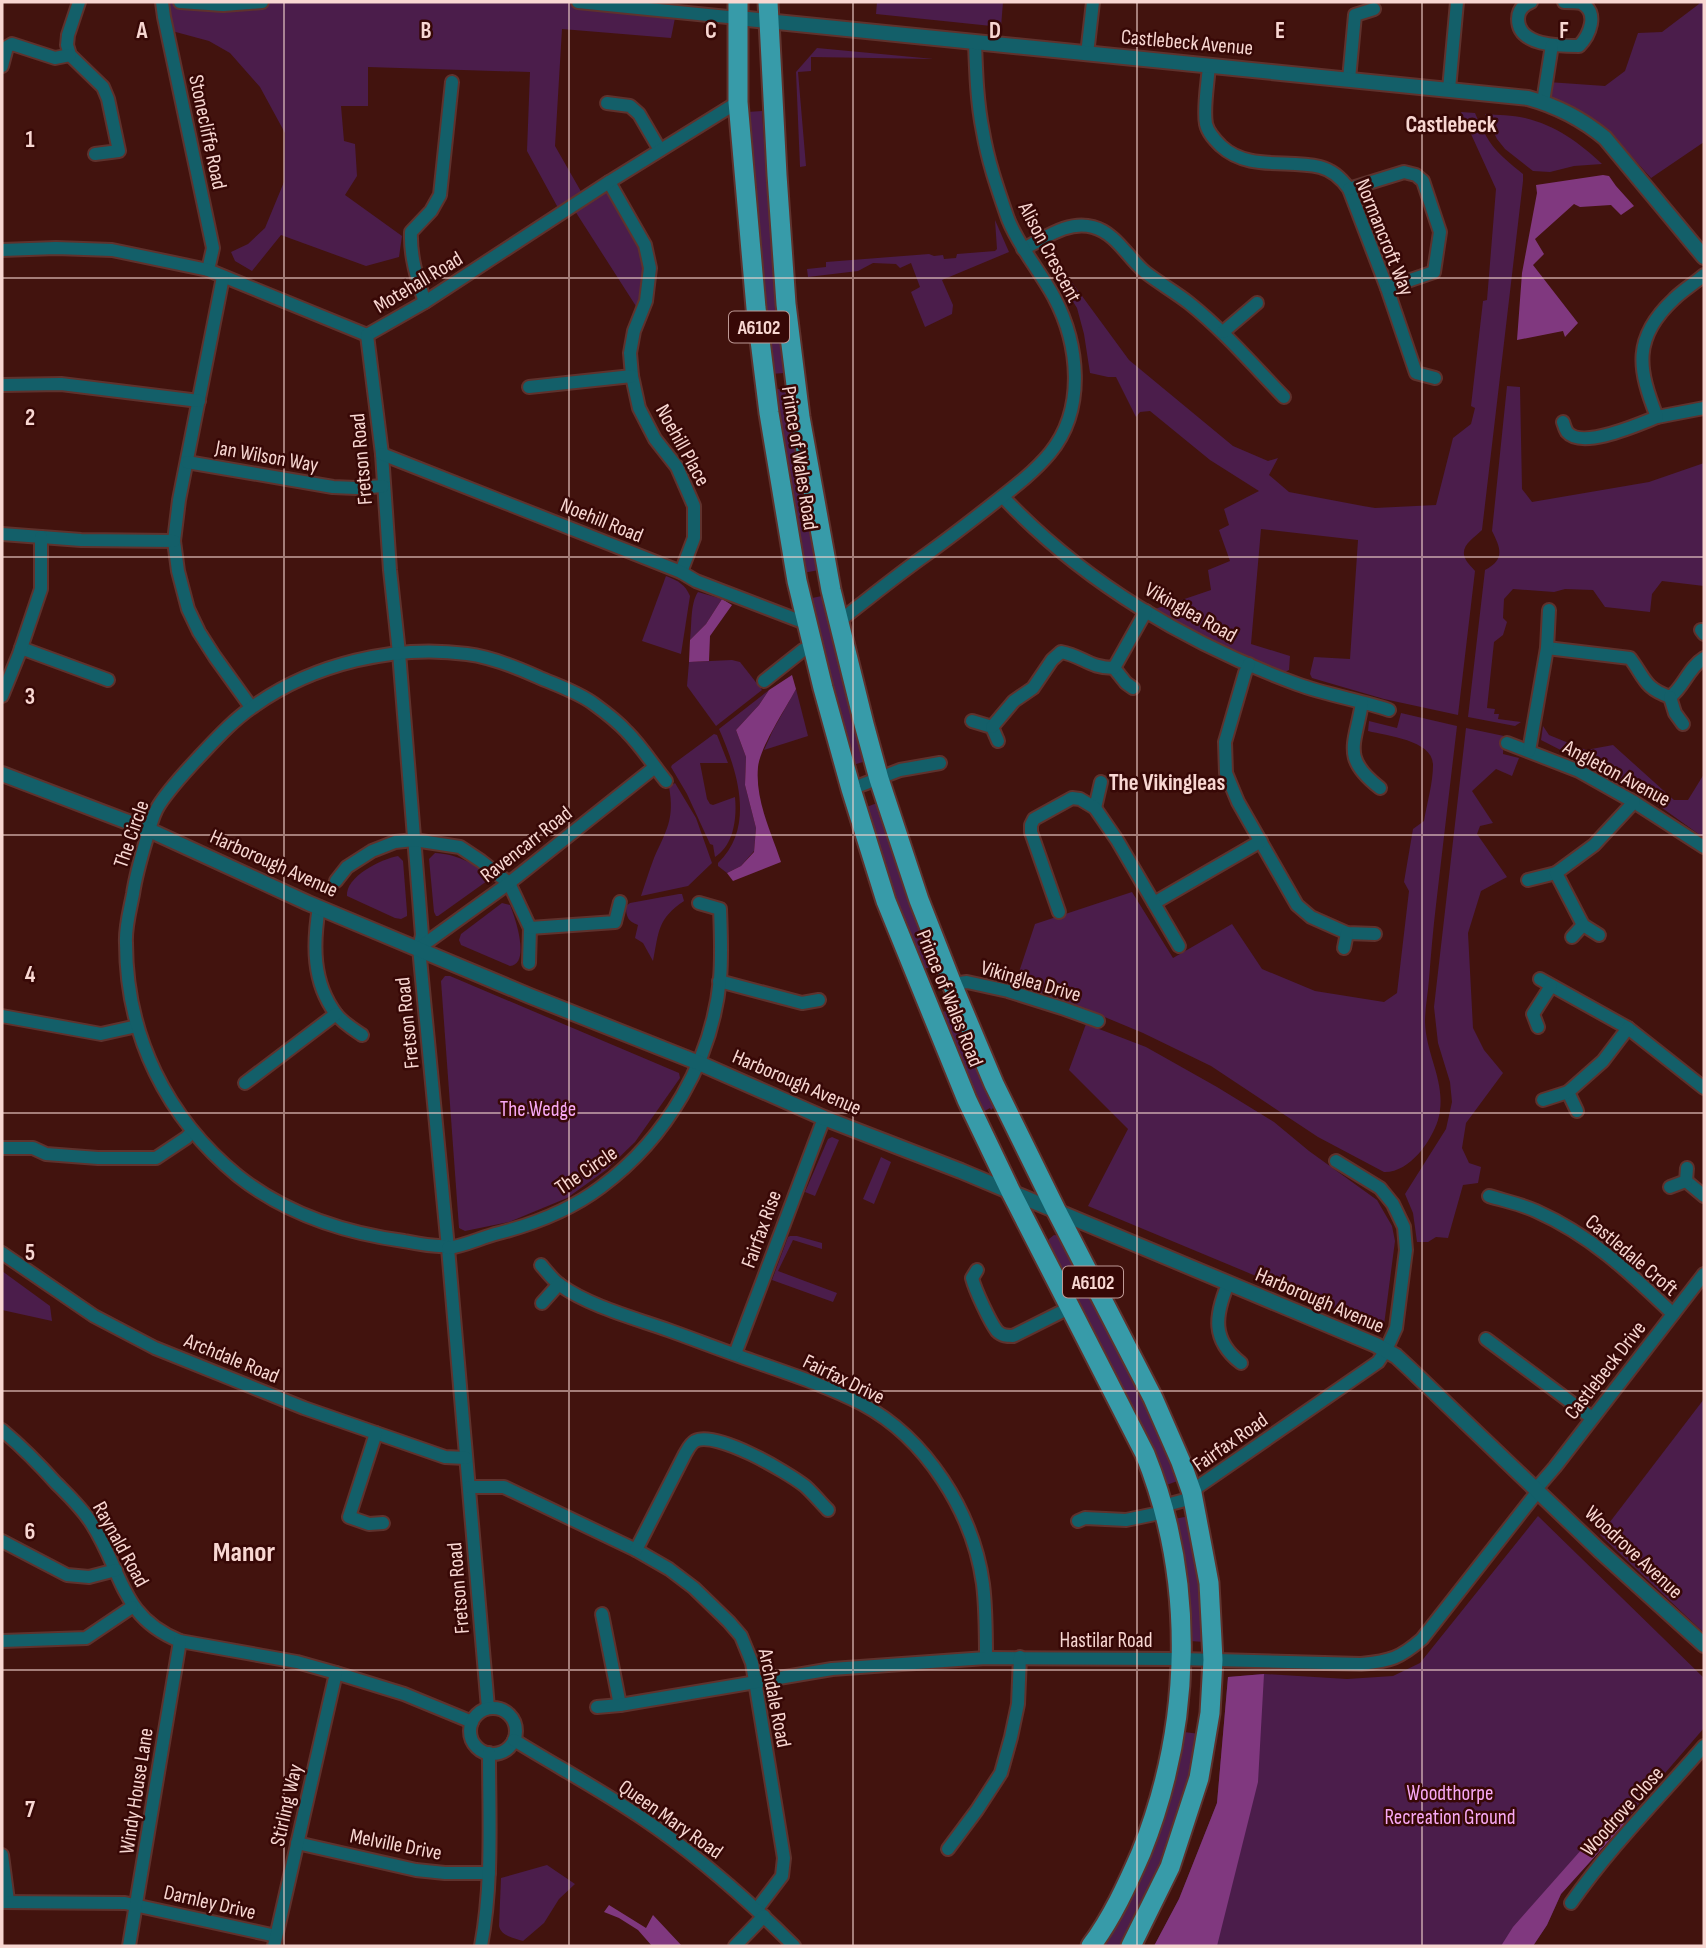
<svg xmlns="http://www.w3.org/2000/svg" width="1706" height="1948" viewBox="0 0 1706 1948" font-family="'Sofia Sans Condensed',sans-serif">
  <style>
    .green { fill: #4b1d4b }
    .forest { fill: #80387f }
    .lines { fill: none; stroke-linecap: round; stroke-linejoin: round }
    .minor-casing { stroke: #5f322d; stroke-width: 16 }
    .tertiary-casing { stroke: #5f322d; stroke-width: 18 }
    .trunk-casing { stroke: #5f322d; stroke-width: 23 }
    .minor { stroke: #135f69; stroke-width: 12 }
    .tertiary { stroke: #135f69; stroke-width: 14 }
    .trunk { stroke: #379ba9; stroke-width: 19 }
    .grid { fill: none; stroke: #f8d7d2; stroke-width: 2; stroke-opacity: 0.55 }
    .labels { text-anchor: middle; stroke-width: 5; stroke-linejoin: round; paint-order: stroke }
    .shield { fill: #370806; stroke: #be9995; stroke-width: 2 }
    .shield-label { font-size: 19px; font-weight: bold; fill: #f8d7d2 }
    .street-label { font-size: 21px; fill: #f8d7d2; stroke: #370806 }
    .park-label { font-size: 21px; fill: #f8a9f5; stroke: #370806 }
    .neighbourhood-label { font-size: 23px; font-weight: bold; fill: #f8d7d2; stroke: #370806 }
    .district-label { font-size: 28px; font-weight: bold; fill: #f8d7d2; stroke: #370806 }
    .grid-label { font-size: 23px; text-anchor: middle; font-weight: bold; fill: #f8d7d2; stroke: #370806; stroke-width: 5; stroke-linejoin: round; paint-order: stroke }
  </style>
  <rect width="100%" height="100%" fill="#42130e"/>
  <!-- green -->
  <g class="green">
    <polygon points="163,2 623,2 622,13 675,18 671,38 562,29 555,146 587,202 610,188 642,242 652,279 641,314 575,211 563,217 527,151 530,72 368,67 368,106 341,106 344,141 355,144 357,176 345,195 402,236 399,257 366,266 281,235 252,271 235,261 231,252 248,244 265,228 284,182 285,133 260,87 230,53 209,41 172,31"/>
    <polygon points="877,2 1003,2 1001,27 876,14"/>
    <polygon points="1700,2 1704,2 1704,142 1651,178 1624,148 1587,116 1546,97 1548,82 1605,86 1625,71 1638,33 1662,32 1699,4"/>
    <polygon points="817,48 934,59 811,57 811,71 798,72 806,166 800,167 796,72"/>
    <polygon points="762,111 771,242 785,373 770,374 747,112"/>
    <path d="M1461 112 1475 113C1489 146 1496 152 1523 174V181L1482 530C1473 539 1456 548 1468 563 1470 566 1473 568 1475 571L1458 715 1384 699 1312 678 1310 674 1314 657 1350 659 1358 540 1261 529 1251 644 1290 656 1289 670 1283 673 1192 630 1155 609 1211 590 1208 570 1230 561 1219 530 1229 525 1224 509 1259 491 1210 460 1150 411 1140 412 1136 417 1116 377H1108L1090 373 1084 334 1077 308 1041 251 1046 247 1129 360 1233 446 1268 461 1278 458 1269 475 1289 492 1363 506 1375 508 1436 505 1453 438 1471 424 1475 408 1471 406 1483 301 1487 300 1496 189Z"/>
    <path d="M1485 114C1498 115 1512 115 1525 118 1555 125 1580 143 1602 164L1574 166 1550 172 1533 171 1505 149 1497 139Z"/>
    <polygon points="995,220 1009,252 942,280 953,305 952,314 925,327 911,292 920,287 911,263 900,268 896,264 873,263 858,271 808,277 807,269 826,267 826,262 929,254 934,256 943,255 944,259 956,258 957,254 995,251 997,249"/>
    <path d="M1507 386 1520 387 1522 489 1532 502 1649 482 1704 463V586L1662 581 1652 594 1650 612 1605 607 1593 590 1565 589 1554 592 1513 589 1504 599 1503 618 1507 622 1503 635 1494 642 1487 708 1495 709 1494 714H1499L1498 719 1521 722 1515 726 1468 717 1485 570C1505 559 1501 549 1492 531Z"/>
    <polygon points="787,388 819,570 803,573 772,390"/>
    <path d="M666 576C678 581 685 584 690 596L681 654 642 641Z"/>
    <path d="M698 592 722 599 706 624 690 640C692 625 690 604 698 592Z"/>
    <polygon points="822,596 866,761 850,766 807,599"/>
    <polygon points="732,660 740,662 762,690 716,726 687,686 689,662"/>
    <polygon points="796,689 808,736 764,750 773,730"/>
    <path d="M769 690 759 705 736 730 746 757 745 785 756 828 754 851 741 866 727 873 718 866V863C756 827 737 770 719 729Z"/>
    <path d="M1401 713 1457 726C1450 785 1443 845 1436 905 1433 930 1431 954 1429 979 1428 993 1425 1008 1425 1022 1426 1057 1448 1084 1438 1120 1431 1142 1409 1173 1384 1172L1318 1137 1211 1066 1143 1033 1083 1008 1015 984 1035 924 1132 892 1173 958 1232 924 1262 969 1315 991 1384 1002 1397 993 1409 891 1404 882 1413 829 1424 821C1427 803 1433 783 1433 765 1433 740 1387 736 1368 731L1369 721 1397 728Z"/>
    <polygon points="1543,726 1549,735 1586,750 1613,745 1674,800 1688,800 1704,774 1704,838 1633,787 1541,740"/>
    <polygon points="1466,728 1504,736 1503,754 1519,758 1512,776 1496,769 1472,791 1493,823 1480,826 1477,834 1507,877 1481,891 1468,933 1473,1028 1484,1050 1503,1073 1466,1123 1462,1148 1469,1163 1481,1167 1478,1183 1463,1185 1448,1238 1436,1237 1428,1242 1417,1242 1413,1213 1405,1194 1446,1129 1452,1102 1450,1082 1438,1043 1434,1007"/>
    <path d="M714 734 717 735 728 763H700L707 799 710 804 713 805 735 797C737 818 734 845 715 857L713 845 710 844 687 794 671 767 672 765Z"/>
    <path d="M675 783 696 818 712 863 688 886 641 896C645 884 649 871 654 858 666 831 675 819 669 787Z"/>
    <polygon points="877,803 904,883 934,965 920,971 864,808"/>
    <path d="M435 853C454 854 476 862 487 878V881L438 916H436L434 912 429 859Z"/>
    <path d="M398 856 403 861 407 912V916L401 919 395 918 347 896C345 877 381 859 398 856Z"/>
    <path d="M679 894H682L684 901C657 919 659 932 653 961L643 943 635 938 638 925C628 921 626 917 626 906L630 903Z"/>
    <path d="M502 903 510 905C515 917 531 964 510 966L461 945 459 940 461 934Z"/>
    <polygon points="445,976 450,976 679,1073 680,1078 635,1142 606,1170 567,1198 509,1222 465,1231 459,1228 441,981"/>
    <polygon points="953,1008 996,1105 991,1110 990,1108 981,1113 938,1014"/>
    <polygon points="1086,1024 1146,1047 1217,1087 1274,1122 1309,1151 1377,1200 1392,1226 1395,1241 1384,1325 1376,1326 1088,1206 1128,1129 1069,1070"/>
    <polygon points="832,1137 839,1140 815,1196 805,1192 828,1139"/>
    <polygon points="881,1157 891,1162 874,1204 863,1199"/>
    <polygon points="1054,1235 1061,1236 1120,1348 1180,1480 1164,1486 1047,1243 1049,1239"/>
    <polygon points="790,1236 797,1236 822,1243 822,1249 793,1240 778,1271 837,1293 833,1302 772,1280 788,1237"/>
    <polygon points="2,1271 50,1306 52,1321 2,1310"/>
    <polygon points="1704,1399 1704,1633 1600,1535"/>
    <polygon points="1190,1516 1196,1543 1205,1642 1189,1641 1174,1519"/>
    <polygon points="1538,1516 1704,1678 1704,1728 1640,1802 1625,1823 1561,1894 1547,1925 1533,1946 1154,1946 1179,1899 1217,1803 1228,1677 1264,1674 1347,1679 1393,1676 1420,1663"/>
    <polygon points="1184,1732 1200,1734 1195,1761 1158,1874 1121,1946 1103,1946 1177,1763"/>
    <path d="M547 1865 575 1884 559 1899 544 1923 523 1941C514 1938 501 1936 499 1926L501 1878Z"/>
  </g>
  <!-- forest -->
  <g class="forest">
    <polygon points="1603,175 1609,176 1616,186 1634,206 1621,215 1611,205 1580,207 1574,204 1535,239 1544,254 1533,265 1578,323 1565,337 1563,331 1517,340 1522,273 1537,193 1536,185"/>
    <polygon points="722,599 732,605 710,636 709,661 689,662 690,640 706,624"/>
    <path d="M792 675 796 689C786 708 760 747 758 767 755 800 771 832 781 862L733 881 727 873 741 866 754 852 756 828 745 785 746 757 736 730 759 705 769 690Z"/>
    <polygon points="1264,1674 1258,1782 1217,1946 1154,1946 1179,1899 1217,1803 1228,1677"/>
    <polygon points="1613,1814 1625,1823 1561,1894 1547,1925 1533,1946 1501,1946 1513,1927"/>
    <polygon points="609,1905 646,1928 653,1915 682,1946 652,1946 638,1930 619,1918 604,1912"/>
  </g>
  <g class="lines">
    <!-- minor casing -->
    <g class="minor-casing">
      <g id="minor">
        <polyline points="79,2 68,35 67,45 70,55 103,87 108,99 119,151 95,154"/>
        <polyline points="162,2 164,17 213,248 208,270"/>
        <polyline points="180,2 223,5 262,2"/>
        <polyline points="578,2 738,18"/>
        <path d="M1531 2C1523 5 1518 10 1518 19 1518 46 1559 46 1579 46 1589 36 1600 12 1581 3 1577 2 1568 2 1564 2"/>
        <polyline points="1087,54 1093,2"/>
        <path d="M1209 65C1208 82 1203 108 1206 124 1208 133 1215 140 1221 146 1248 171 1287 159 1320 167 1332 170 1342 179 1349 189L1387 288 1416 373 1435 378"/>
        <polyline points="2,66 7,47 12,44 55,58 70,55"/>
        <polyline points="1349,79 1355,15 1374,9"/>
        <polyline points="1449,89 1457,2"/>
        <polyline points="1543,102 1552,45"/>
        <polyline points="607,103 630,106 639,114 660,150"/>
        <polyline points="609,182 645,245 650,268 646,301 634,331 630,353 632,376 639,408 655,439 677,467 694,506 694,538 681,572"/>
        <polyline points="1349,189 1404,172 1416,175 1423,181 1440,232 1434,272 1387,288"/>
        <path d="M1023 249C1045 238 1068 220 1093 227 1116 233 1128 258 1145 272 1159 283 1175 292 1189 303 1224 331 1253 365 1284 397"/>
        <polyline points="2,250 56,248 112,250 208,270 367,335 425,302 609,182 738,102"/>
        <polyline points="223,277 179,500 174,541 178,571 188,609 199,632 215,657 251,707"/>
        <path d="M425 302C417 279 410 256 411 232L431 211 440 195 452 82"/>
        <polyline points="1223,332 1257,303"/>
        <polyline points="367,335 382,454 390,570 399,653 422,935 419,948 448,1248 488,1708"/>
        <polyline points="2,385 61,384 199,401"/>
        <polyline points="529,387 632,376"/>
        <polyline points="1657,417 1704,408"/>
        <path d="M1563 422C1564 425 1565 429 1567 432 1582 450 1639 424 1657 417 1638 369 1632 338 1674 299 1683 290 1695 283 1704 275"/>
        <polyline points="382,454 681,572 696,581 808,624"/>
        <polyline points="187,462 333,487 356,488 383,486"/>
        <path d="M1003 497C1083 582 1188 644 1297 684 1327 695 1359 700 1389 710"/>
        <polyline points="2,534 81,540 174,541"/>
        <path d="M838 622C868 599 897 575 927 554 952 536 975 518 999 499 1017 485 1035 471 1050 453 1086 409 1079 344 1054 297 1040 271 1019 247 1008 219 998 190 988 162 983 132 977 103 976 72 975 42"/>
        <polyline points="1701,630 1704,634"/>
        <polyline points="21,648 108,680"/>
        <path d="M1547 648 1630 658C1645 678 1644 688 1670 697 1684 687 1688 668 1704 658"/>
        <polyline points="1249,664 1245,673 1225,742 1226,773 1238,802 1297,905 1311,917 1347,933 1375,934"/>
        <polyline points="1114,668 1126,683 1133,688"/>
        <polyline points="764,681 803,650 813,648"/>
        <polyline points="2,696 19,654 41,589 41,537"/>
        <polyline points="1670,697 1675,713 1683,724"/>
        <path d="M1362 703C1355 745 1341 758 1380 788"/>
        <polyline points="972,721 992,727 998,741"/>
        <path d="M992 727 1014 701 1033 688 1052 660 1061 652C1083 656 1089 668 1114 668L1146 611"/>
        <polyline points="1507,743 1579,771 1634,802 1704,847"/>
        <polyline points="1529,751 1547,648 1549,610"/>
        <polyline points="851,789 900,770 940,763"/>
        <polyline points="1095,808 1101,782"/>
        <polyline points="1528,880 1556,873"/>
        <polyline points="336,881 347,867 372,851 395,842 414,840 460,847 481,861 509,883 530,928 529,963"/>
        <polyline points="1154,903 1261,841"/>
        <path d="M319 907C313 944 312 982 336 1014 343 1023 353 1029 362 1035"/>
        <polyline points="1059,912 1031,832 1031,825 1034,819 1072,798 1080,799 1095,808 1117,840 1179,946"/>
        <polyline points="1583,925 1556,873 1594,845 1634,802"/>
        <polyline points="530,928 615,922 620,902"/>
        <polyline points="1572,937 1583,925 1599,935"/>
        <polyline points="419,948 509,883 655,767"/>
        <polyline points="1344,948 1347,933"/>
        <polyline points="1540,979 1628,1028 1704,1088"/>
        <polyline points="719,981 802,1003 819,1000"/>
        <polyline points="952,984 967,982 1008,991 1062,1008 1098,1021"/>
        <polyline points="2,1016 101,1034 137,1026"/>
        <polyline points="1538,1027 1533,1014 1551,986"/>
        <polyline points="245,1083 336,1014"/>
        <polyline points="1568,1092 1577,1111"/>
        <polyline points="1543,1100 1568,1092 1603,1061 1628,1028"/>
        <polyline points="2,1148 33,1148 46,1154 98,1158 156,1158 186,1138 192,1132"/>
        <polyline points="1686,1181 1704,1196"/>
        <polyline points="1670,1187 1686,1181 1687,1168"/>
        <path d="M1489 1196C1505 1201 1521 1204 1536 1211 1592 1236 1629 1272 1673 1314"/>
        <path d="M447 1246C433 1247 419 1244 404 1241 345 1233 286 1214 238 1176 167 1118 126 1036 126 943 125 927 130 910 133 894 136 873 142 854 148 834 151 824 153 814 159 805 170 788 185 772 199 757 216 739 233 720 254 706 313 664 395 644 467 654 491 657 516 667 538 677 556 685 578 692 594 704 605 712 618 722 627 732 642 747 653 765 666 781"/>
        <path d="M448 1248C465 1246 482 1237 499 1233 534 1224 572 1209 601 1187 667 1138 712 1061 720 979 722 956 721 932 720 909L699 903"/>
        <polyline points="2,1253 94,1316 155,1348 304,1408 445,1457 466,1458"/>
        <path d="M541 1265C547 1272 553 1280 560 1285 589 1306 634 1318 668 1330 696 1340 724 1351 753 1361 790 1374 827 1386 862 1404 926 1438 973 1512 983 1584 986 1608 986 1633 986 1658"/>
        <path d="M977 1270 972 1278C975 1290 990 1322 997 1331 1002 1336 1007 1336 1013 1336L1071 1307"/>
        <path d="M1228 1284C1215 1315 1211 1340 1241 1363"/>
        <polyline points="542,1303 559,1284"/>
        <polyline points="1486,1339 1592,1418"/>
        <polyline points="735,1354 824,1118"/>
        <path d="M2 1430C21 1446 39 1464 56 1483 69 1496 82 1508 92 1524 123 1572 120 1617 180 1641L297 1662 336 1673 404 1694 472 1722"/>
        <polyline points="376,1433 349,1517 369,1524 383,1523"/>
        <polyline points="469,1487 504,1487 636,1550 669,1569 694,1588 729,1622 741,1636 752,1663 784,1858 782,1876 757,1909"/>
        <polyline points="1536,1489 1555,1467 1704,1274"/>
        <polyline points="1078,1521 1085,1518 1126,1520 1155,1514 1170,1504 1185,1500 1199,1486 1378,1362 1386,1350 1396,1328 1406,1250 1404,1227 1393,1204 1380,1188 1336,1161"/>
        <polyline points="2,1541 67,1575 89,1577 116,1570"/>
        <path d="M636 1550 685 1454C688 1449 690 1444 695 1441 716 1430 787 1472 805 1486 813 1493 820 1502 828 1510"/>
        <polyline points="602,1614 620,1705"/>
        <polyline points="2,1641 86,1638 132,1607"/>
        <path d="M597 1707 620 1705 832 1669 986 1658 1181 1659 1361 1664C1391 1661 1400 1658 1422 1639L1538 1491"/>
        <circle cx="493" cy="1731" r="23"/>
        <path d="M514 1740C556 1766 601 1790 642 1818 697 1855 747 1899 794 1946"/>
        <polyline points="297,1843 416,1870 445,1873 489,1873"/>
        <polyline points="948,1849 977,1810 1001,1773 1011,1737 1018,1704 1020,1657"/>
        <polyline points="2,1855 8,1901"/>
        <polyline points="2,1902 125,1903 276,1936"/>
        <path d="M1571 1903C1611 1846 1659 1798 1704 1746"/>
        <polyline points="129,1946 180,1641"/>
        <polyline points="274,1946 336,1673"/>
        <path d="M481 1946C493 1883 489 1817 489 1753"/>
        <polyline points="735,1946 764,1916"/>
      </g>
    </g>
    <!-- tertiary casing -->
    <g class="tertiary-casing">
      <g id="tertiary">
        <path d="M738 18 1528 98C1557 106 1581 118 1605 138L1704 257"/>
        <polyline points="2,774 149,830 308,903 530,996 699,1063 824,1118 961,1171 1376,1345 1396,1356 1410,1369 1599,1550 1704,1645"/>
      </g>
    </g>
    <!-- trunk casing -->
    <g class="trunk-casing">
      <g id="trunk">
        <path d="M738 2V102L756 308 769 413 797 581 823 688 851 789 886 901 967 1100 1011 1192 1145 1454C1196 1581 1192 1726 1141 1853 1127 1885 1112 1918 1091 1946"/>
        <polyline points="768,2 777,175 786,304 800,417 831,590 864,724 879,779 919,900 952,984 994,1084 1056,1210 1153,1398 1181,1462 1192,1493 1209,1583 1213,1660 1210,1713 1199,1778 1170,1867 1131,1946"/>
      </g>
    </g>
    <!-- minor -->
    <use href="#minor" class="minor"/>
    <!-- tertiary -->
    <use href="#tertiary" class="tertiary"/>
    <!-- trunk -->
    <use href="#trunk" class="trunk"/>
  </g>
  <!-- grid -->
  <path class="grid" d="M284 2V1946M569 2V1946M853 2V1946M1137 2V1946M1422 2V1946M2 278H1704M2 557H1704M2 835H1704M2 1113H1704M2 1391H1704M2 1670H1704"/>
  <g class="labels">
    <!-- shield labels -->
    <g class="shield">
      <rect x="729" y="311.5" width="60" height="31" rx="5"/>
      <rect x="1063" y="1266.5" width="60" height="31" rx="5"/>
    </g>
    <g class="shield-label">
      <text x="759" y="334">A6102</text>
      <text x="1093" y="1289">A6102</text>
    </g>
    <!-- street labels -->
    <g class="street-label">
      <text transform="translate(1187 42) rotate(5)" y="7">Castlebeck Avenue</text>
      <text transform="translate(208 132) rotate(78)" y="7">Stonecliffe Road</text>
      <text transform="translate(1385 237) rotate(68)" y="7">Normancroft Way</text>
      <text transform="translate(1050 252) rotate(62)" y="7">Alison Crescent</text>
      <text transform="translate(418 282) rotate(-31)" y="7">Motehall Road</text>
      <text transform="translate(683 445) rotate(61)" y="7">Noehill Place</text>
      <text transform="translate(267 456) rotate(10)" y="7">Jan Wilson Way</text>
      <text transform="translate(800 458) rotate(81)" y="7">Prince of Wales Road</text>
      <text transform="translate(361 459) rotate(-95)" y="7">Fretson Road</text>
      <text transform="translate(602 520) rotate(22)" y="7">Noehill Road</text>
      <text transform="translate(1191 612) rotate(29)" y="7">Vikinglea Road</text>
      <text transform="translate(1617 773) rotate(28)" y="7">Angleton Avenue</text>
      <text transform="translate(131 834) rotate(-71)" y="7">The Circle</text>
      <text transform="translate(526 844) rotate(-38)" y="7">Ravencarr Road</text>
      <text transform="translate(274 863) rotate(24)" y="7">Harborough Avenue</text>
      <text transform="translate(1031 981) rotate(16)" y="7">Vikinglea Drive</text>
      <text transform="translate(950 998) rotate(68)" y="7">Prince of Wales Road</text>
      <text transform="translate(407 1023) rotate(-96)" y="7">Fretson Road</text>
      <text transform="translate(797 1082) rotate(23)" y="7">Harborough Avenue</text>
      <text transform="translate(586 1170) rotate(-34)" y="7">The Circle</text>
      <text transform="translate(761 1229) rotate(-70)" y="7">Fairfax Rise</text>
      <text transform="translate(1632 1255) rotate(40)" y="7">Castledale Croft</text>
      <text transform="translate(1320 1300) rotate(23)" y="7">Harborough Avenue</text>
      <text transform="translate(232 1358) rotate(22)" y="7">Archdale Road</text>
      <text transform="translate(1605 1370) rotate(-52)" y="7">Castlebeck Drive</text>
      <text transform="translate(844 1379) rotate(26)" y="7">Fairfax Drive</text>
      <text transform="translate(1230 1442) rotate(-35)" y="7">Fairfax Road</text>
      <text transform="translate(121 1544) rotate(61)" y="7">Raynald Road</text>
      <text transform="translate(1634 1552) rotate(43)" y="7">Woodrove Avenue</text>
      <text transform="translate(458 1588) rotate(-95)" y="7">Fretson Road</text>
      <text x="1106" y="1647">Hastilar Road</text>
      <text transform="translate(775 1698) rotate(79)" y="7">Archdale Road</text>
      <text transform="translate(136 1791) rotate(-81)" y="7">Windy House Lane</text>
      <text transform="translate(286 1805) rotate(-77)" y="7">Stirling Way</text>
      <text transform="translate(1622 1811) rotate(-48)" y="7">Woodrove Close</text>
      <text transform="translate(671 1819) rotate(35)" y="7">Queen Mary Road</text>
      <text transform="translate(396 1844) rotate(11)" y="7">Melville Drive</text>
      <text transform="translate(210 1902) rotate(13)" y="7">Darnley Drive</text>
    </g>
    <!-- park labels -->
    <g class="park-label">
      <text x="538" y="1116">The Wedge</text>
      <text x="1450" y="1800">Woodthorpe<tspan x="1450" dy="24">Recreation Ground</tspan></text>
    </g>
    <!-- neighbourhood labels -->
    <g class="neighbourhood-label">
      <text x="1451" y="132">Castlebeck</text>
      <text x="1167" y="790">The Vikingleas</text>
    </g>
    <!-- district labels -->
    <g class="district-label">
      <text x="244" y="1561">Manor</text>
    </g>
  </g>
  <g class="grid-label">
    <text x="142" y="38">A</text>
    <text x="426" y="38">B</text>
    <text x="711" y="38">C</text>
    <text x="995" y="38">D</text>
    <text x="1280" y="38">E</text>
    <text x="1564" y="38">F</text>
    <text x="30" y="147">1</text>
    <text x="30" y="425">2</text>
    <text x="30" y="704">3</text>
    <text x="30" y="982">4</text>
    <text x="30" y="1260">5</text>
    <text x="30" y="1539">6</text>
    <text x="30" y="1817">7</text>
  </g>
  <!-- border -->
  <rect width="1706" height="1948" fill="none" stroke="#f8d7d2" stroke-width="7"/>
</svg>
